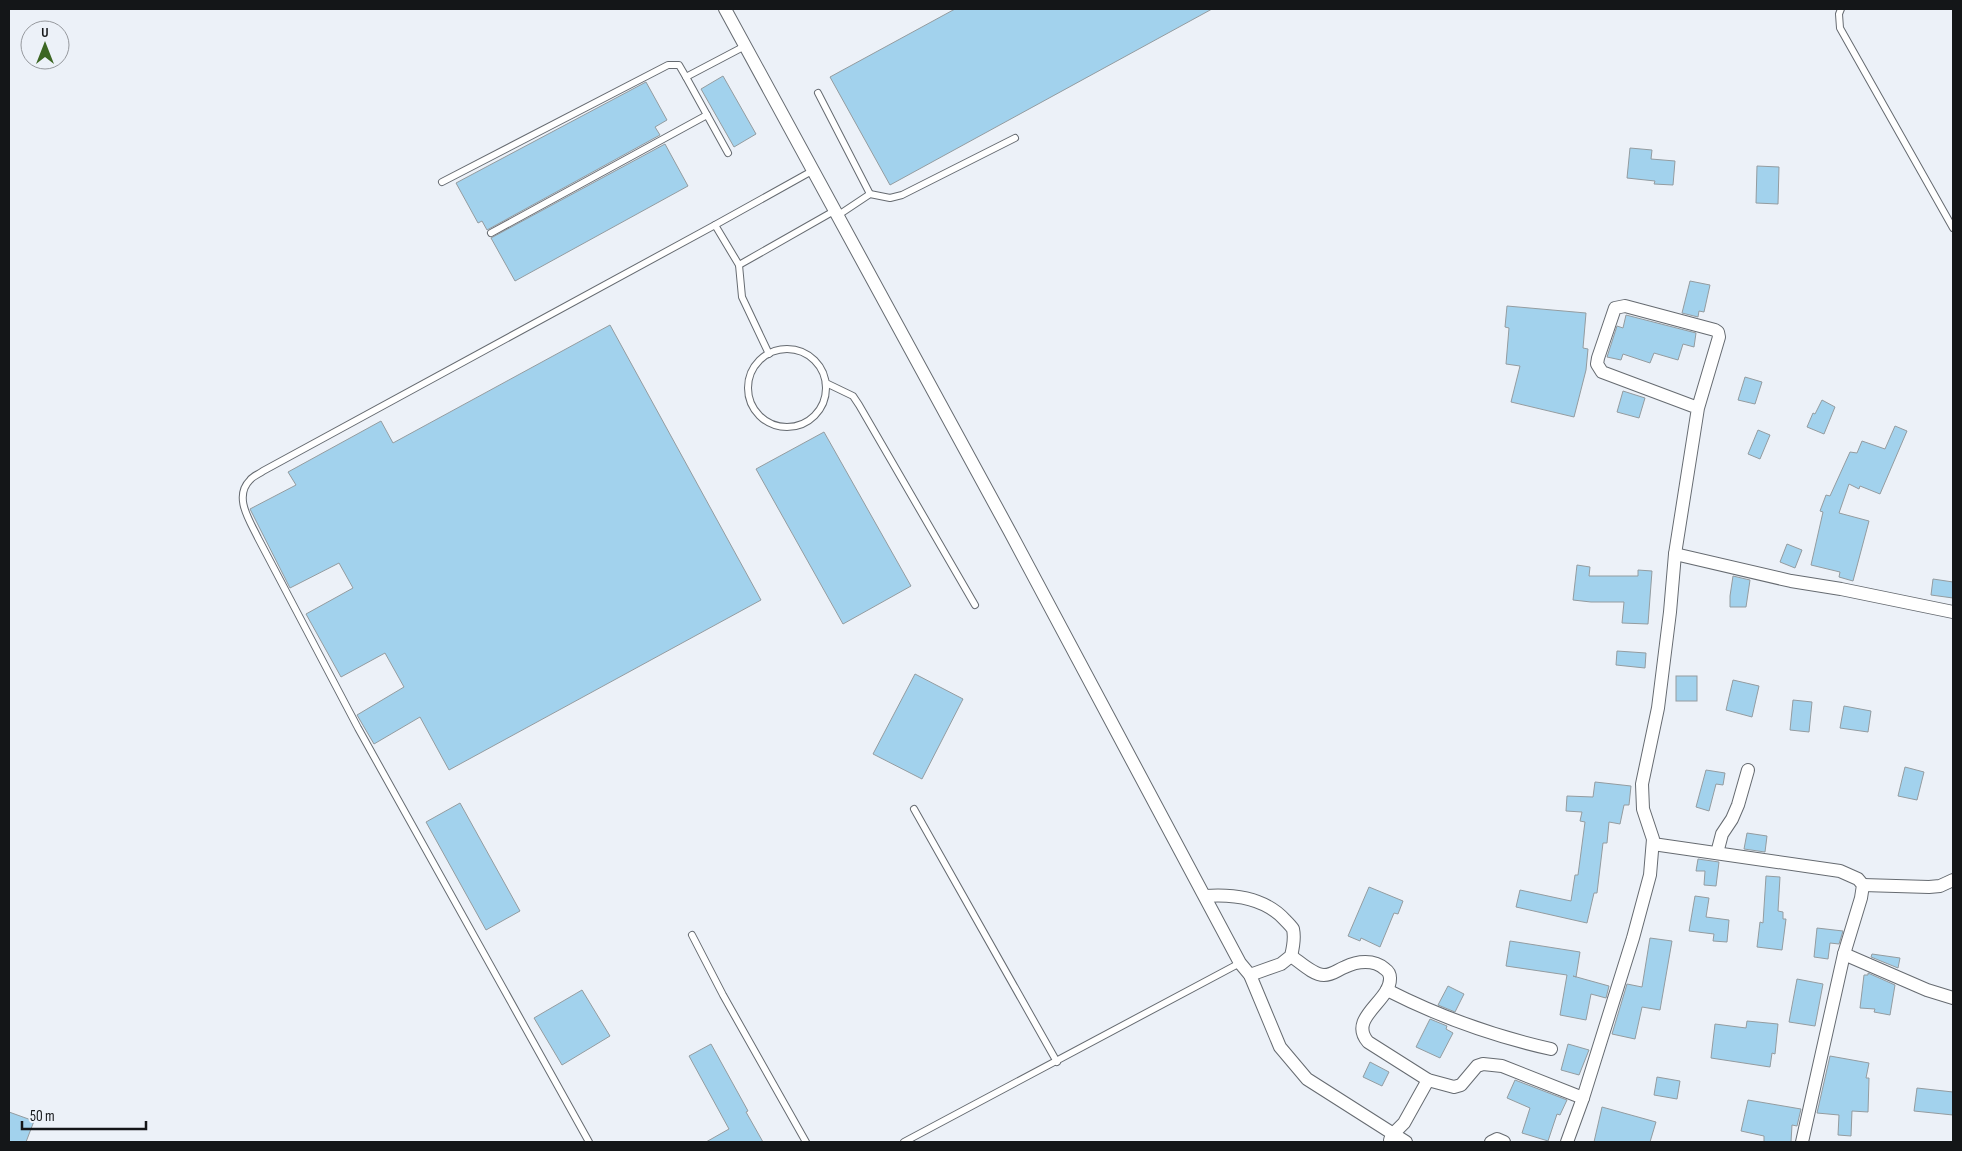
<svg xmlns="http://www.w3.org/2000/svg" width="1962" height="1151" viewBox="0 0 1962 1151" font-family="'Sofia Sans Condensed',sans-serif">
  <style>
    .building { fill: #a2d2ed; stroke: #949ca0 }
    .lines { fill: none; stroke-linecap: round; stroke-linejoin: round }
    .lane-casing { stroke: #666b71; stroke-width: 8 }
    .street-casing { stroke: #666b71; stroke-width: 14 }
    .lane { stroke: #fff; stroke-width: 6 }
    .street { stroke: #fff; stroke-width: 12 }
  </style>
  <rect width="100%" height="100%" fill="#ecf1f8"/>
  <!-- building -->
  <g class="building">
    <polygon points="955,9 1212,9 890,185 830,77"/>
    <polygon points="723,76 756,134 734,147 701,89"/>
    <polygon points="646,82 667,120 655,127 660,135 487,230 482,221 478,223 456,183"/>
    <polygon points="665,144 688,186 515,281 491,238"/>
    <polygon points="1630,148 1652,150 1651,159 1675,161 1673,185 1654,184 1655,181 1627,178"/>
    <polygon points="1757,166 1779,167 1778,204 1756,203"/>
    <polygon points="1690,281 1710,285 1704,312 1699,311 1698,317 1682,313"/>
    <polygon points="1507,306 1586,313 1583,348 1588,349 1586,370 1574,417 1511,402 1520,366 1506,364 1509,328 1505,327"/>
    <polygon points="1626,315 1696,333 1694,347 1683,344 1678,360 1654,353 1650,363 1623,354 1621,360 1607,357 1617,326 1623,328"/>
    <polygon points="610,325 761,600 449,770 420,717 374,744 357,715 404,687 385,653 341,677 306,614 353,588 339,563 290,588 250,509 296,485 288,472 381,421 393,443"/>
    <polygon points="1745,377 1762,382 1755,404 1738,400"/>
    <polygon points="1623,391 1645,398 1639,418 1617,412"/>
    <polygon points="1822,400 1835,407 1824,434 1807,427 1813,413 1815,414"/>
    <polygon points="1895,426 1907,431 1880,494 1860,486 1859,489 1849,484 1839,513 1869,521 1853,581 1839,577 1840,572 1811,565 1823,512 1820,511 1826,495 1830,496 1850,452 1857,453 1862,441 1885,449"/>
    <polygon points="1758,430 1770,435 1760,459 1748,454"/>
    <polygon points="824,432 911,586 843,624 756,469"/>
    <polygon points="1787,544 1802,550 1795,568 1780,562"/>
    <polygon points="1577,565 1590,567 1589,576 1638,576 1638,570 1652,571 1648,624 1622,623 1624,602 1591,602 1573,600"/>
    <polygon points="1733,576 1750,580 1746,607 1730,607 1730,596"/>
    <polygon points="1933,579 1953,582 1953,598 1931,595"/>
    <polygon points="1617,651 1646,653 1645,668 1616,665"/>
    <polygon points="915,674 963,699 922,779 873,754"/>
    <rect x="1676" y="676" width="21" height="25"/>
    <polygon points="1733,680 1759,686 1752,717 1726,710"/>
    <polygon points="1793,700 1812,702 1809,732 1790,730"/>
    <polygon points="1844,706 1871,711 1868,732 1840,728"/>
    <polygon points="1905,767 1924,772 1917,800 1898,796"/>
    <polygon points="1706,770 1725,773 1723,785 1716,784 1709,811 1696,807"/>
    <polygon points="1595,782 1631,786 1629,805 1624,805 1620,824 1609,822 1607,843 1603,843 1597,893 1594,893 1587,923 1516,907 1520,890 1571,901 1575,875 1578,875 1585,822 1580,821 1582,812 1566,811 1567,796 1593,797"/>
    <polygon points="460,803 520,911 486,930 426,822"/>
    <polygon points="1747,833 1767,836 1765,852 1744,849"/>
    <polygon points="1698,859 1719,862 1716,886 1704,885 1705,871 1696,871"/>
    <polygon points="1766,876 1780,877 1778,911 1783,912 1783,919 1786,919 1782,950 1757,947 1760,922 1763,923"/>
    <polygon points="1369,887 1403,901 1398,914 1394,913 1380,947 1361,938 1360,941 1348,936"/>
    <polygon points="1695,896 1709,898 1706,917 1729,920 1727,942 1713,941 1714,934 1689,931"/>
    <polygon points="1817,928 1843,931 1839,944 1830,943 1828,959 1814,957"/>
    <polygon points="1650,938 1672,941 1660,1010 1642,1007 1635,1039 1612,1034 1627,984 1642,987"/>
    <polygon points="1510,941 1580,952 1576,977 1573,976 1609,986 1606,998 1591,994 1586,1020 1560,1015 1567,975 1506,966"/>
    <polygon points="1872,954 1900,958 1898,968 1871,957"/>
    <polygon points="1868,973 1895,985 1890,1015 1874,1012 1875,1009 1860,1008 1864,975 1868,975"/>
    <polygon points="1797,979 1823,984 1815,1026 1789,1022"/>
    <polygon points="1448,986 1464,994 1455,1012 1438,1005"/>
    <polygon points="582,990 610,1036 562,1065 534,1018"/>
    <polygon points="1430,1019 1447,1026 1446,1029 1453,1033 1440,1058 1416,1047"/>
    <polygon points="1747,1021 1778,1024 1775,1054 1772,1053 1770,1067 1711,1058 1715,1024 1746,1028"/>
    <polygon points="711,1044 748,1111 746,1112 763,1142 706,1142 729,1129 689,1056"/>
    <polygon points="1568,1044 1589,1050 1579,1075 1561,1070"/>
    <polygon points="1830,1056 1869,1063 1866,1078 1869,1078 1868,1112 1852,1111 1851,1136 1838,1135 1839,1115 1817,1113"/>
    <polygon points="1370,1062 1389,1072 1382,1086 1363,1077"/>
    <polygon points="1657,1077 1680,1081 1677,1099 1654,1095"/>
    <polygon points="1515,1080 1567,1100 1560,1115 1557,1114 1548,1141 1522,1133 1530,1108 1507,1098"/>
    <polygon points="1917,1088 1953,1092 1953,1115 1914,1111"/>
    <polygon points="1748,1100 1801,1109 1797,1126 1792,1125 1791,1142 1764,1142 1764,1136 1741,1131"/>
    <polygon points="1602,1107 1656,1122 1650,1142 1594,1142"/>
    <polygon points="9,1112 34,1121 26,1142 9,1142"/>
  </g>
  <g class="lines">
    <!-- lane casing -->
    <g class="lane-casing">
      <g id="lane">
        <polyline points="1841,9 1839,14 1840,28 1953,228"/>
        <polyline points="686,77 728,153"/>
        <polyline points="818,93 870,194"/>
        <polyline points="442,182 668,65 679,65 686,77 745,46"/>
        <polyline points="837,216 870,194 890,198 902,195 1015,138"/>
        <polyline points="715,225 739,265 742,297 769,354"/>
        <polyline points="491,233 707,115"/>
        <polyline points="739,265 834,211"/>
        <circle cx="787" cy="388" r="39"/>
        <polyline points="826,383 853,396 859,405 975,605"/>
        <polyline points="914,809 1057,1062"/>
        <polyline points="692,935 723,995 806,1142"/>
        <path d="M589 1142 358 728 258 538C250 521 233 497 250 480 253 476 259 474 263 471L715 225 812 171"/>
        <polyline points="904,1142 1240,963"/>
      </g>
    </g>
    <!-- street casing -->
    <g class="street-casing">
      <g id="street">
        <polyline points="725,9 1010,532 1240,963 1250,975 1280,1047 1307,1079 1406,1142"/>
        <polyline points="1675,554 1791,581 1841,589 1953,612"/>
        <polyline points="1653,844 1840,871 1858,879 1863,885 1861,898 1844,954 1802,1142"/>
        <polyline points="1717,853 1722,834 1732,819 1738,805 1748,770"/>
        <polyline points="1863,885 1929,887 1940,886 1953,880"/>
        <path d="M1205 896C1233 894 1265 898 1285 920 1288 923 1291 926 1293 929 1295 938 1293 948 1291 956L1281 964 1250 975"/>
        <polyline points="1844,954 1927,990 1953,998"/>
        <path d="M1291 956C1300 962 1313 975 1324 975 1333 975 1337 970 1345 967 1357 961 1374 959 1385 969 1388 971 1390 974 1390 978 1391 1001 1347 1018 1368 1042L1428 1080 1454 1087 1461 1085 1477 1066 1483 1064 1502 1066 1583 1098"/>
        <path d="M1387 990C1440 1017 1493 1036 1551 1049"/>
        <polyline points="1390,1140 1392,1135 1404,1123 1428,1080"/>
        <polyline points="1491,1142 1497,1139 1504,1142"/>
        <polyline points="1567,1142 1583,1098 1633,938 1650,875 1653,839 1643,809 1642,784 1658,708 1670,612 1675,554 1698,408 1602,372 1597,364 1598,358 1615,308 1625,306 1715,330 1718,332 1719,337 1698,408"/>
      </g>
    </g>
    <!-- lane -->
    <use href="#lane" class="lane"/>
    <!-- street -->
    <use href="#street" class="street"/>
  </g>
  <!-- border -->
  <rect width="1962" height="1151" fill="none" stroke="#141618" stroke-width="20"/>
  <!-- north arrow -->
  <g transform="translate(45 45)"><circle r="24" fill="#ecf1f8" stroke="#96999e"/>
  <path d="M0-4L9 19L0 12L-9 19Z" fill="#3c6623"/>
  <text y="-8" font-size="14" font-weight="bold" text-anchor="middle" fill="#141618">U</text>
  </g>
  <!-- scale -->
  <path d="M22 1121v8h124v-8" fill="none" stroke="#141618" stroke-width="2.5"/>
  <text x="30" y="1121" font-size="15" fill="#141618" stroke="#ecf1f8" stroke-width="4" paint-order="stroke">50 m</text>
</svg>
